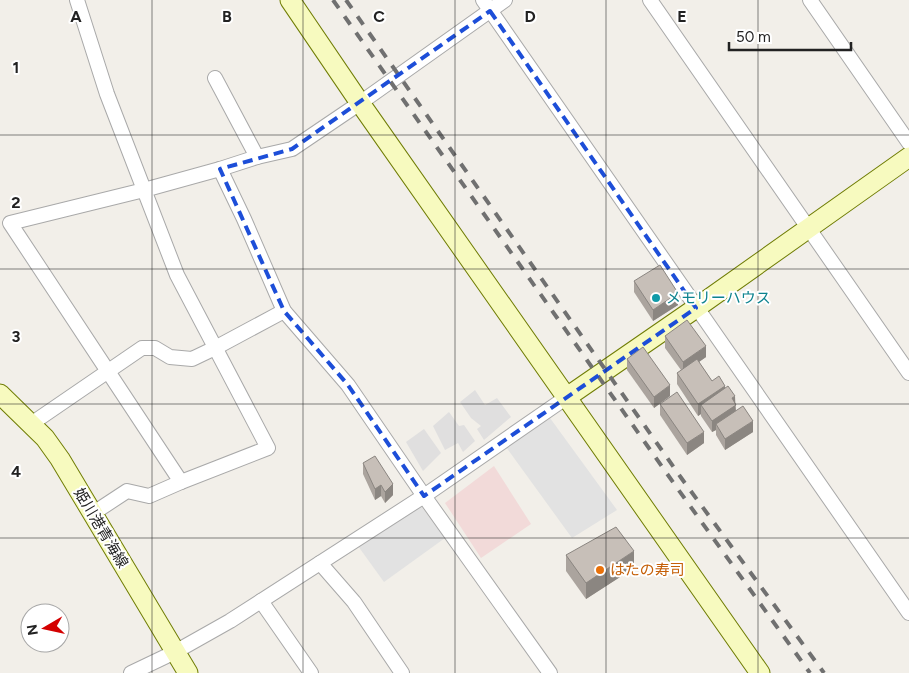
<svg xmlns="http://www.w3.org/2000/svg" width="909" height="673" viewBox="0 0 909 673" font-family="Figtree,'Noto Sans JP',sans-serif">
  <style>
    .residential { fill: #e0dfdf }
    .commercial { fill: #f2dad9 }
    .parking { fill: #e2e2e2 }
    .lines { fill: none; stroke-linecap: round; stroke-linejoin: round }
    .street-casing { stroke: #a9a9a9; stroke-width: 16 }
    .secondary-casing { stroke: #707d05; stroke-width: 21 }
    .street { stroke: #fff; stroke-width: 14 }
    .secondary { stroke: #f7fabf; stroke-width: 19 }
    .rail { stroke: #707070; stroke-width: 4; stroke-dasharray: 10 10; stroke-linecap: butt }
    .wall { fill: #aba49e }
    .shaded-wall { fill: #8b8681 }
    .building { fill: #c7bfb8; stroke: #8b8681 }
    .marked { fill: none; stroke: #1d4ed8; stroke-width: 4; stroke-dasharray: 10 6; stroke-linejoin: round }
    .grid { fill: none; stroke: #222; stroke-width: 1; stroke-opacity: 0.55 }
    .culture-dot { fill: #0f9aa8; stroke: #fff; stroke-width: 2 }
    .food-dot { fill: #e8710a; stroke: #fff; stroke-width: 2 }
    .labels { text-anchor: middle; stroke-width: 4; stroke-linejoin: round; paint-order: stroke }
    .culture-label { font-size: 15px; fill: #0d838f; stroke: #fff; text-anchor: start }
    .street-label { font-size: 15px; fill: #222; stroke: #fff }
    .food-label { font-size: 15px; fill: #c56008; stroke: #fff; text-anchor: start }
    .grid-label { font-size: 16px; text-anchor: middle; font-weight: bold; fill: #222; stroke: #fff; stroke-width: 4; stroke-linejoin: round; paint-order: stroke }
  </style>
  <rect width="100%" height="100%" fill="#f2efe9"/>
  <!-- residential -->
  <g class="residential">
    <polygon points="475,390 485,405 497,398 511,417 484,440 477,429 481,426 471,418 460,402"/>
    <polygon points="449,412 459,426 464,425 475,441 463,452 458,443 445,450 433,426"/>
    <polygon points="424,429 441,453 423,471 406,442"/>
  </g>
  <!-- commercial -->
  <polygon class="commercial" points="494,466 531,524 481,558 445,503"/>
  <!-- parking -->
  <g class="parking">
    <polygon points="550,418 617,510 572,538 506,447"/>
    <polygon points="421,506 445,538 384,582 358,546"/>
  </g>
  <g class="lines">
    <!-- street casing -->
    <g class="street-casing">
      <g id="street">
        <polyline points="77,0 107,94 177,275 268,448 181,482 149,496 127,491 92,514"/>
        <polyline points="483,0 909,613"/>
        <polyline points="650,0 909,373"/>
        <polyline points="810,0 909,143"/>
        <polyline points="215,78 257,157"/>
        <polyline points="220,169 244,219 284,311 348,385 424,496 550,673"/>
        <polyline points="31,424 142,348 155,348 170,357 192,359 215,348 284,311"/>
        <polyline points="181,482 10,223 144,190 220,169 257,157 292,149 360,103 505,0"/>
        <polyline points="320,563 354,602 402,673"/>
        <polyline points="261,601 311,673"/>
        <polyline points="131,673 175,652 230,621 424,496 567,397"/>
      </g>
    </g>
    <!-- secondary casing -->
    <g class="secondary-casing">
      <g id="secondary">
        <polyline points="290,0 360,103 760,673"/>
        <polyline points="0,394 45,438 60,459 188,673"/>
        <polyline points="567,397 696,308 909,157"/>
      </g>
    </g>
    <!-- street -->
    <use href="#street" class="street"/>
    <!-- secondary -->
    <use href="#secondary" class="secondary"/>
    <!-- rail -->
    <g class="rail">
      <polyline points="333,0 675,485 810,673"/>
      <polyline points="346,0 682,479 824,673"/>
    </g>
  </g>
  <!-- wall -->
  <g class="wall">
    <polygon points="634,281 678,305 653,321 634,292"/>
    <polygon points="665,336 706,357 699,362 712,381 725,387 735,403 736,411 753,432 725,450 716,435 716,430 712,432 701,416 701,414 698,416 677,384 677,373 681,370 665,348"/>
    <polygon points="627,359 670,396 654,408 627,370"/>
    <polygon points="660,404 704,443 687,455 660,415"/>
    <polygon points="363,463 393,495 385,503 381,496 375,500 363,474"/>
    <polygon points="566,555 634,568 586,599 566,571"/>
  </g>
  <!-- shaded-wall -->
  <g class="shaded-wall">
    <polygon points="678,293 678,305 653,321 653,310"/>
    <polygon points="706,346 706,357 683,373 683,362"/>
    <polygon points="670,385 670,396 654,408 654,397"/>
    <polygon points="725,386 725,397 701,405 701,414 698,416 698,404"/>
    <polygon points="735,396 736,416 716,424 716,430 712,432 712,421 732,398"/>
    <polygon points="753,421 753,432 725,450 725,439"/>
    <polygon points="704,432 704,443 687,455 687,443"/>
    <polygon points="393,484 393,495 385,503 385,492"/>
    <polygon points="381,485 381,496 375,500 375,489"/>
    <polygon points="634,551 634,568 586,599 586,583"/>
  </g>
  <!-- building -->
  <g class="building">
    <polygon points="660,265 678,293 653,310 634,281"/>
    <polygon points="687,320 706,346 683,362 665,336"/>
    <polygon points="643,347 670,385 654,397 627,359"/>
    <polygon points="697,359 712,381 719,376 725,386 698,404 677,373"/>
    <polygon points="728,386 735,396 732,398 736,405 712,421 701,405"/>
    <polygon points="677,392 704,432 687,443 660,404"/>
    <polygon points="743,406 753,421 725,439 716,424"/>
    <polygon points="375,456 393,484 385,492 381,485 375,489 363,463"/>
    <polygon points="616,527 634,551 586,583 566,555"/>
  </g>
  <!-- marked area -->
  <path class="marked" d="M490 11 696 308 424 496 348 385 284 311 220 169 292 149Z"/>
  <!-- grid -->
  <path class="grid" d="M152 0V673M303 0V673M455 0V673M606 0V673M758 0V673M0 135H909M0 269H909M0 404H909M0 538H909"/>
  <!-- markers -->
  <circle class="culture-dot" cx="656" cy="298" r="5"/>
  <circle class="food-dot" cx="600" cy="570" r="5"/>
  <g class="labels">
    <!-- culture labels -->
    <g class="culture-label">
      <text x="666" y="303">メモリーハウス</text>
    </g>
    <!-- street labels -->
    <g class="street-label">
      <text transform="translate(101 528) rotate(59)" y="5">姫川港青海線</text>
    </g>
    <!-- food labels -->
    <g class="food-label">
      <text x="610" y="575">はたの寿司</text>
    </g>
  </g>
  <g class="grid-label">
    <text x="76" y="22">A</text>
    <text x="227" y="22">B</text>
    <text x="379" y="22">C</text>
    <text x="530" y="22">D</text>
    <text x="682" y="22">E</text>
    <text x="16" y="73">1</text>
    <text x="16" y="208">2</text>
    <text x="16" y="342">3</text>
    <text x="16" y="477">4</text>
  </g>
  <!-- north arrow -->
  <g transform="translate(45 628) rotate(261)"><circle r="24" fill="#ffffff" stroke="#a7a7a7"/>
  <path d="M0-4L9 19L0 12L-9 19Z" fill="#d40000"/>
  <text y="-8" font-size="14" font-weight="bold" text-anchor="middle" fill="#222222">N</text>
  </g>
  <!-- scale -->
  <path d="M729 42v8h122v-8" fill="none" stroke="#222222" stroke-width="2.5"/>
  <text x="736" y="42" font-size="15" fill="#222222" stroke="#ffffff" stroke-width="4" paint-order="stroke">50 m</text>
</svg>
